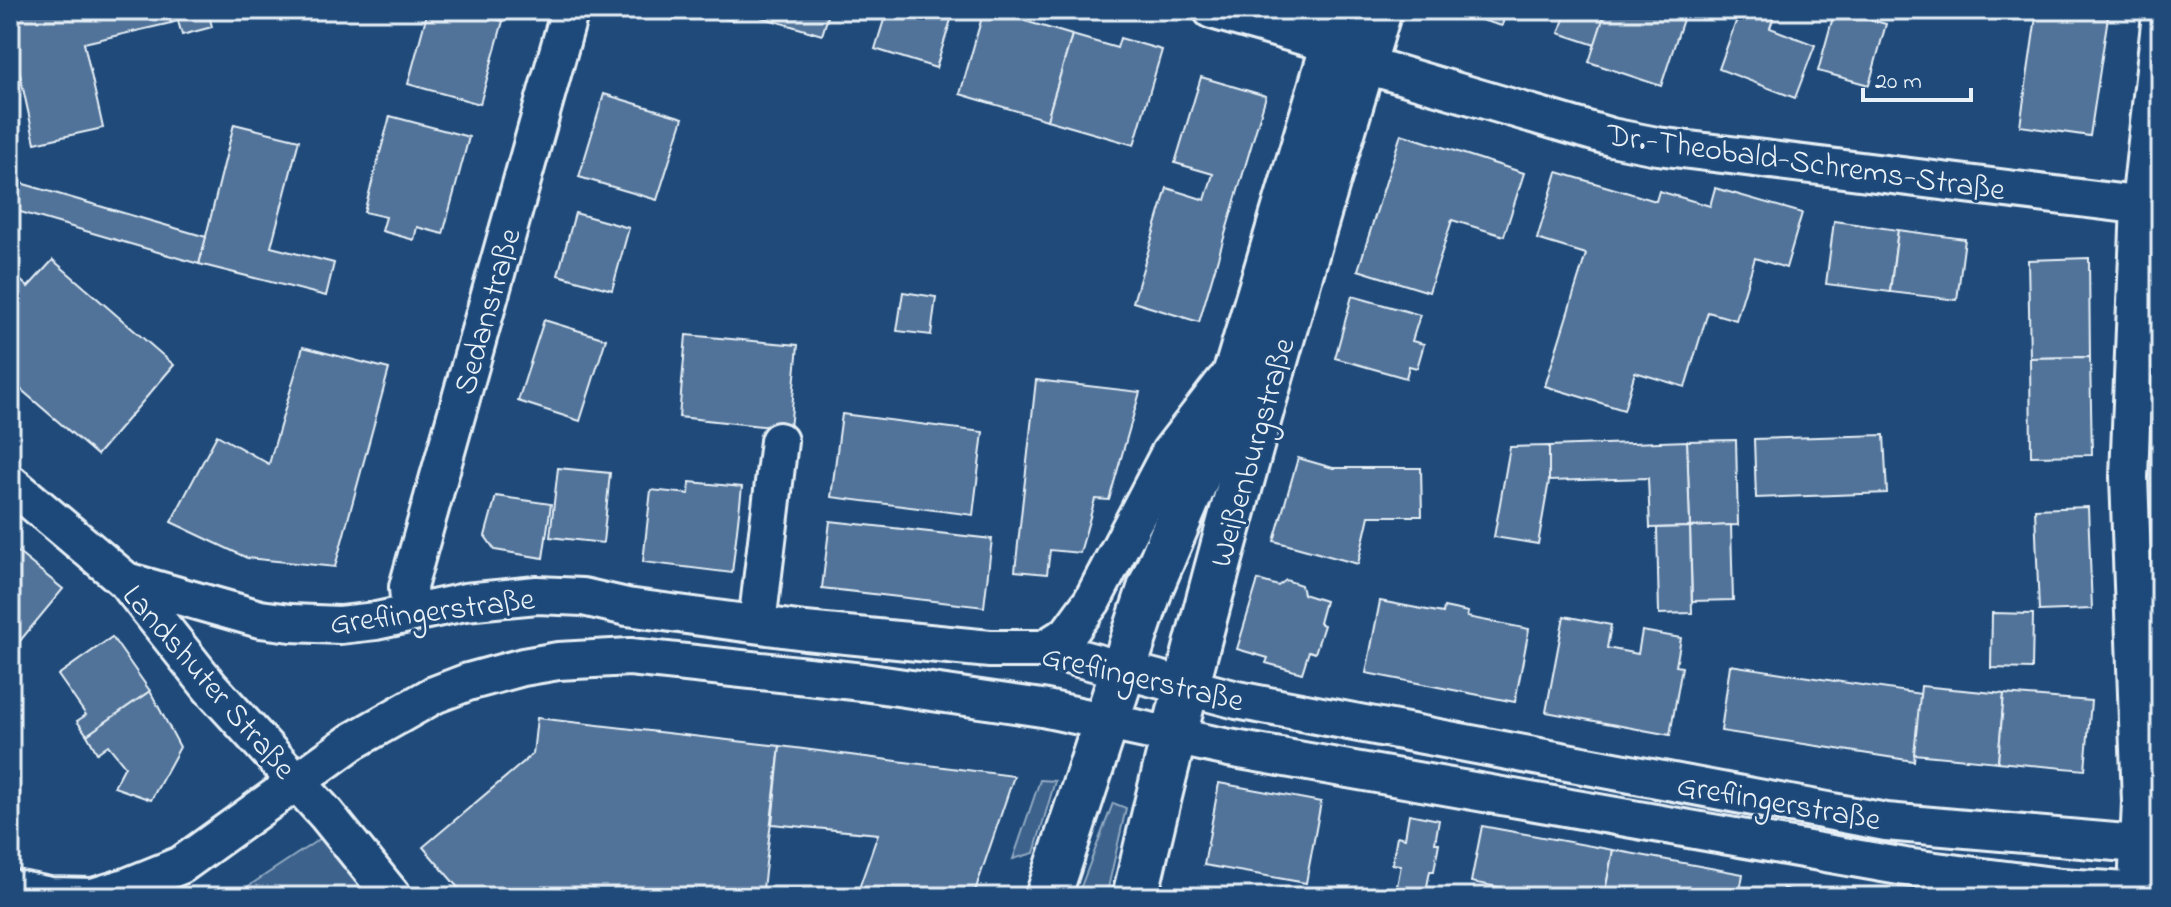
<svg xmlns="http://www.w3.org/2000/svg" width="2171" height="907" viewBox="0 0 2171 907" font-family="'Indie Flower',sans-serif">
  <style>
    .green { fill: #3c628c; stroke: #92aac2; stroke-width: 2 }
    .building { fill: #517399; stroke: #e8f1f8; stroke-width: 2 }
    .lines { fill: none; stroke-linecap: round; stroke-linejoin: round }
    .minor-casing { stroke: #e8f1f8; stroke-width: 42 }
    .major-casing { stroke: #e8f1f8; stroke-width: 50 }
    .minor { stroke: #1f4a7a; stroke-width: 36 }
    .major { stroke: #1f4a7a; stroke-width: 44 }
    .labels { text-anchor: middle; stroke-width: 6; stroke-linejoin: round; paint-order: stroke }
    .street-label { font-size: 32px; fill: #e8f1f8; stroke: #1f4a7a }
  </style>
  <rect width="100%" height="100%" fill="#1f4a7a"/>
  <filter id="ink" filterUnits="userSpaceOnUse"><feTurbulence type="fractalNoise" baseFrequency=".0125" numOctaves="2"/><feDisplacementMap in="SourceGraphic" scale="16" xChannelSelector="R" yChannelSelector="G"/><feConvolveMatrix kernelMatrix="1 2 1 2 8 2 1 2 1" color-interpolation-filters="sRGB"/></filter>
  <g filter="url(#ink)">
    <!-- green -->
    <g class="green">
      <polygon points="1040,780 1055,781 1034,853 1013,859"/>
      <polygon points="1113,803 1126,808 1106,897 1077,897"/>
      <polygon points="321,838 371,897 232,897"/>
    </g>
    <!-- building -->
    <g class="building">
      <polygon points="10,10 168,10 171,23 84,43 103,128 35,143 10,29"/>
      <polygon points="168,10 208,10 212,27 182,35 178,21 171,23"/>
      <polygon points="262,10 307,10 263,18"/>
      <polygon points="428,10 462,10 503,21 480,104 408,84"/>
      <polygon points="695,10 734,10 731,20"/>
      <polygon points="763,10 830,10 822,35 761,17"/>
      <polygon points="887,10 954,10 936,68 875,49"/>
      <polygon points="984,10 1020,10 1028,12 1025,21 1072,35 1047,120 960,94"/>
      <polygon points="1447,10 1506,10 1502,26"/>
      <polygon points="1567,10 1606,10 1595,45 1559,33"/>
      <polygon points="1606,10 1686,10 1661,86 1589,62"/>
      <polygon points="1721,10 1776,10 1770,28 1815,45 1795,98 1719,69 1738,16"/>
      <polygon points="1835,10 1886,24 1869,85 1818,71"/>
      <polygon points="2037,10 2109,10 2090,136 2020,126"/>
      <polygon points="1072,35 1117,48 1120,38 1162,50 1134,145 1047,120"/>
      <polygon points="1201,77 1266,96 1199,322 1133,302 1167,188 1205,200 1213,174 1175,163"/>
      <polygon points="604,94 683,118 657,200 579,177"/>
      <polygon points="390,116 469,137 443,234 417,227 414,240 382,231 386,217 364,212"/>
      <polygon points="234,124 299,140 271,247 334,263 326,296 199,264"/>
      <polygon points="1401,134 1524,173 1504,236 1452,220 1429,292 1358,270"/>
      <polygon points="1557,172 1656,201 1659,191 1710,206 1715,188 1802,213 1786,268 1755,258 1736,320 1708,312 1685,387 1635,372 1624,410 1545,386 1586,254 1537,239"/>
      <polygon points="10,180 206,237 199,264 10,209"/>
      <polygon points="575,213 629,228 612,290 558,275"/>
      <polygon points="1834,221 1898,230 1890,292 1826,284"/>
      <polygon points="1898,230 1965,239 1957,300 1890,292"/>
      <polygon points="2089,258 2090,357 2030,358 2028,260"/>
      <polygon points="53,260 174,365 97,455 10,380 10,271 28,287"/>
      <polygon points="903,292 936,297 931,335 897,331"/>
      <polygon points="1352,296 1420,315 1412,341 1424,344 1417,368 1409,366 1406,378 1335,358"/>
      <polygon points="544,320 606,339 580,421 518,401"/>
      <polygon points="686,335 798,345 790,429 679,417"/>
      <polygon points="303,347 389,369 335,567 247,558 171,522 217,435 269,464"/>
      <polygon points="2090,357 2092,455 2031,456 2030,358"/>
      <polygon points="1036,380 1140,392 1109,500 1095,499 1080,553 1050,550 1047,574 1015,571"/>
      <polygon points="842,414 983,432 973,515 831,497"/>
      <polygon points="1884,435 1887,493 1756,498 1754,439"/>
      <polygon points="1736,440 1738,525 1690,527 1687,441"/>
      <polygon points="1687,441 1690,527 1650,528 1648,478 1549,481 1549,446"/>
      <polygon points="1549,446 1549,481 1538,544 1494,537 1510,447"/>
      <polygon points="1298,458 1333,468 1421,468 1422,516 1369,516 1358,564 1274,541"/>
      <polygon points="558,468 610,473 603,543 550,537"/>
      <polygon points="690,482 742,487 732,573 643,562 651,490 689,494"/>
      <polygon points="496,496 551,504 543,558 495,550 485,536"/>
      <polygon points="2088,507 2092,609 2039,611 2035,509"/>
      <polygon points="830,521 992,539 984,607 822,588"/>
      <polygon points="1731,525 1733,600 1692,601 1690,527"/>
      <polygon points="1690,527 1692,613 1659,614 1657,528"/>
      <polygon points="10,546 63,589 10,653"/>
      <polygon points="1258,580 1278,586 1286,580 1301,585 1303,594 1325,601 1319,623 1324,625 1315,653 1309,651 1302,673 1266,663 1268,658 1237,649"/>
      <polygon points="1380,601 1443,613 1444,607 1468,612 1467,617 1529,629 1515,702 1366,673"/>
      <polygon points="1992,613 2033,614 2032,669 1991,668"/>
      <polygon points="1564,616 1611,625 1607,648 1638,654 1642,631 1681,638 1676,666 1682,667 1670,735 1546,712"/>
      <polygon points="112,637 150,691 87,735 77,721 86,715 58,675"/>
      <polygon points="1730,665 1921,694 1914,761 1721,731"/>
      <polygon points="1921,686 2004,694 1998,762 1914,754"/>
      <polygon points="150,691 180,747 151,800 114,787 125,766 108,745 97,753 87,735"/>
      <polygon points="2004,694 2091,701 2085,770 1998,762"/>
      <polygon points="537,718 780,746 762,897 466,897 423,847 533,754"/>
      <polygon points="780,746 1014,776 973,897 856,897 878,834 772,824"/>
      <polygon points="1219,783 1321,802 1306,883 1204,865"/>
      <polygon points="10,789 20,792 10,823"/>
      <polygon points="1409,814 1439,820 1435,843 1439,843 1434,871 1430,871 1425,897 1395,897 1401,865 1392,864 1397,836 1405,838"/>
      <polygon points="1482,826 1613,850 1604,897 1552,897 1471,882"/>
      <polygon points="1613,850 1743,874 1739,897 1604,897"/>
      <polygon points="1783,888 1812,897 1781,897"/>
    </g>
    <g class="lines">
      <!-- minor casing -->
      <g class="minor-casing">
        <g id="minor">
          <polyline points="1212,10 1334,45"/>
          <polyline points="1363,64 1611,137 1657,146 2161,208"/>
          <polyline points="10,483 126,581 210,687 326,814 393,897"/>
          <polyline points="126,581 260,619 291,623 340,625 376,621 465,602 537,595 583,597 627,607 805,631 990,649 1044,649 1237,700 1886,822 2161,846"/>
          <polyline points="410,613 408,587 570,10"/>
          <polyline points="757,624 779,441"/>
          <polyline points="1044,649 1068,634 1092,601 1170,452 1224,382"/>
          <polyline points="2138,868 2141,802 2129,477 2140,205 2161,15"/>
          <polyline points="10,888 50,896 93,897 129,886 181,865 353,741 434,695 468,682 523,667 558,661 630,657 863,682 1042,708 1229,748 1905,867 2061,887 2161,893"/>
        </g>
      </g>
      <!-- major casing -->
      <g class="major-casing">
        <g id="major">
          <polyline points="1048,897 1151,586 1203,462 1239,363 1344,10"/>
          <path d="M1135 897C1204 598 1290 303 1379 10"/>
        </g>
      </g>
      <!-- minor -->
      <use href="#minor" class="minor"/>
      <!-- major -->
      <use href="#major" class="major"/>
    </g>
  </g>
  <g class="labels">
    <!-- street labels -->
    <g class="street-label">
      <text transform="translate(1806 161) rotate(8)" y="11">Dr.-Theobald-Schrems-Straße</text>
      <text transform="translate(486 311) rotate(-74)" y="11">Sedanstraße</text>
      <text transform="translate(1251 452) rotate(-74)" y="11">Weißenburgstraße</text>
      <text transform="translate(432 610) rotate(-7)" y="11">Greflingerstraße</text>
      <text transform="translate(1143 677) rotate(13)" y="11">Greflingerstraße</text>
      <text transform="translate(210 681) rotate(49)" y="11">Landshuter Straße</text>
      <text transform="translate(1779 801) rotate(10)" y="11">Greflingerstraße</text>
    </g>
  </g>
  <!-- margin -->
  <rect width="2171" height="907" fill="none" stroke="#1f4a7a" stroke-width="40"/>
  <rect x="20" y="20" width="2131" height="867" fill="none" stroke="#e8f1f8" stroke-width="3" filter="url(#ink)"/>
  <!-- scale -->
  <path d="M1863 88v12h108v-12" fill="none" stroke="#e8f1f8" stroke-width="4"/>
  <text x="1875" y="88" font-size="24" fill="#e8f1f8" stroke="#1f4a7a" stroke-width="6" paint-order="stroke">20 m</text>
</svg>
